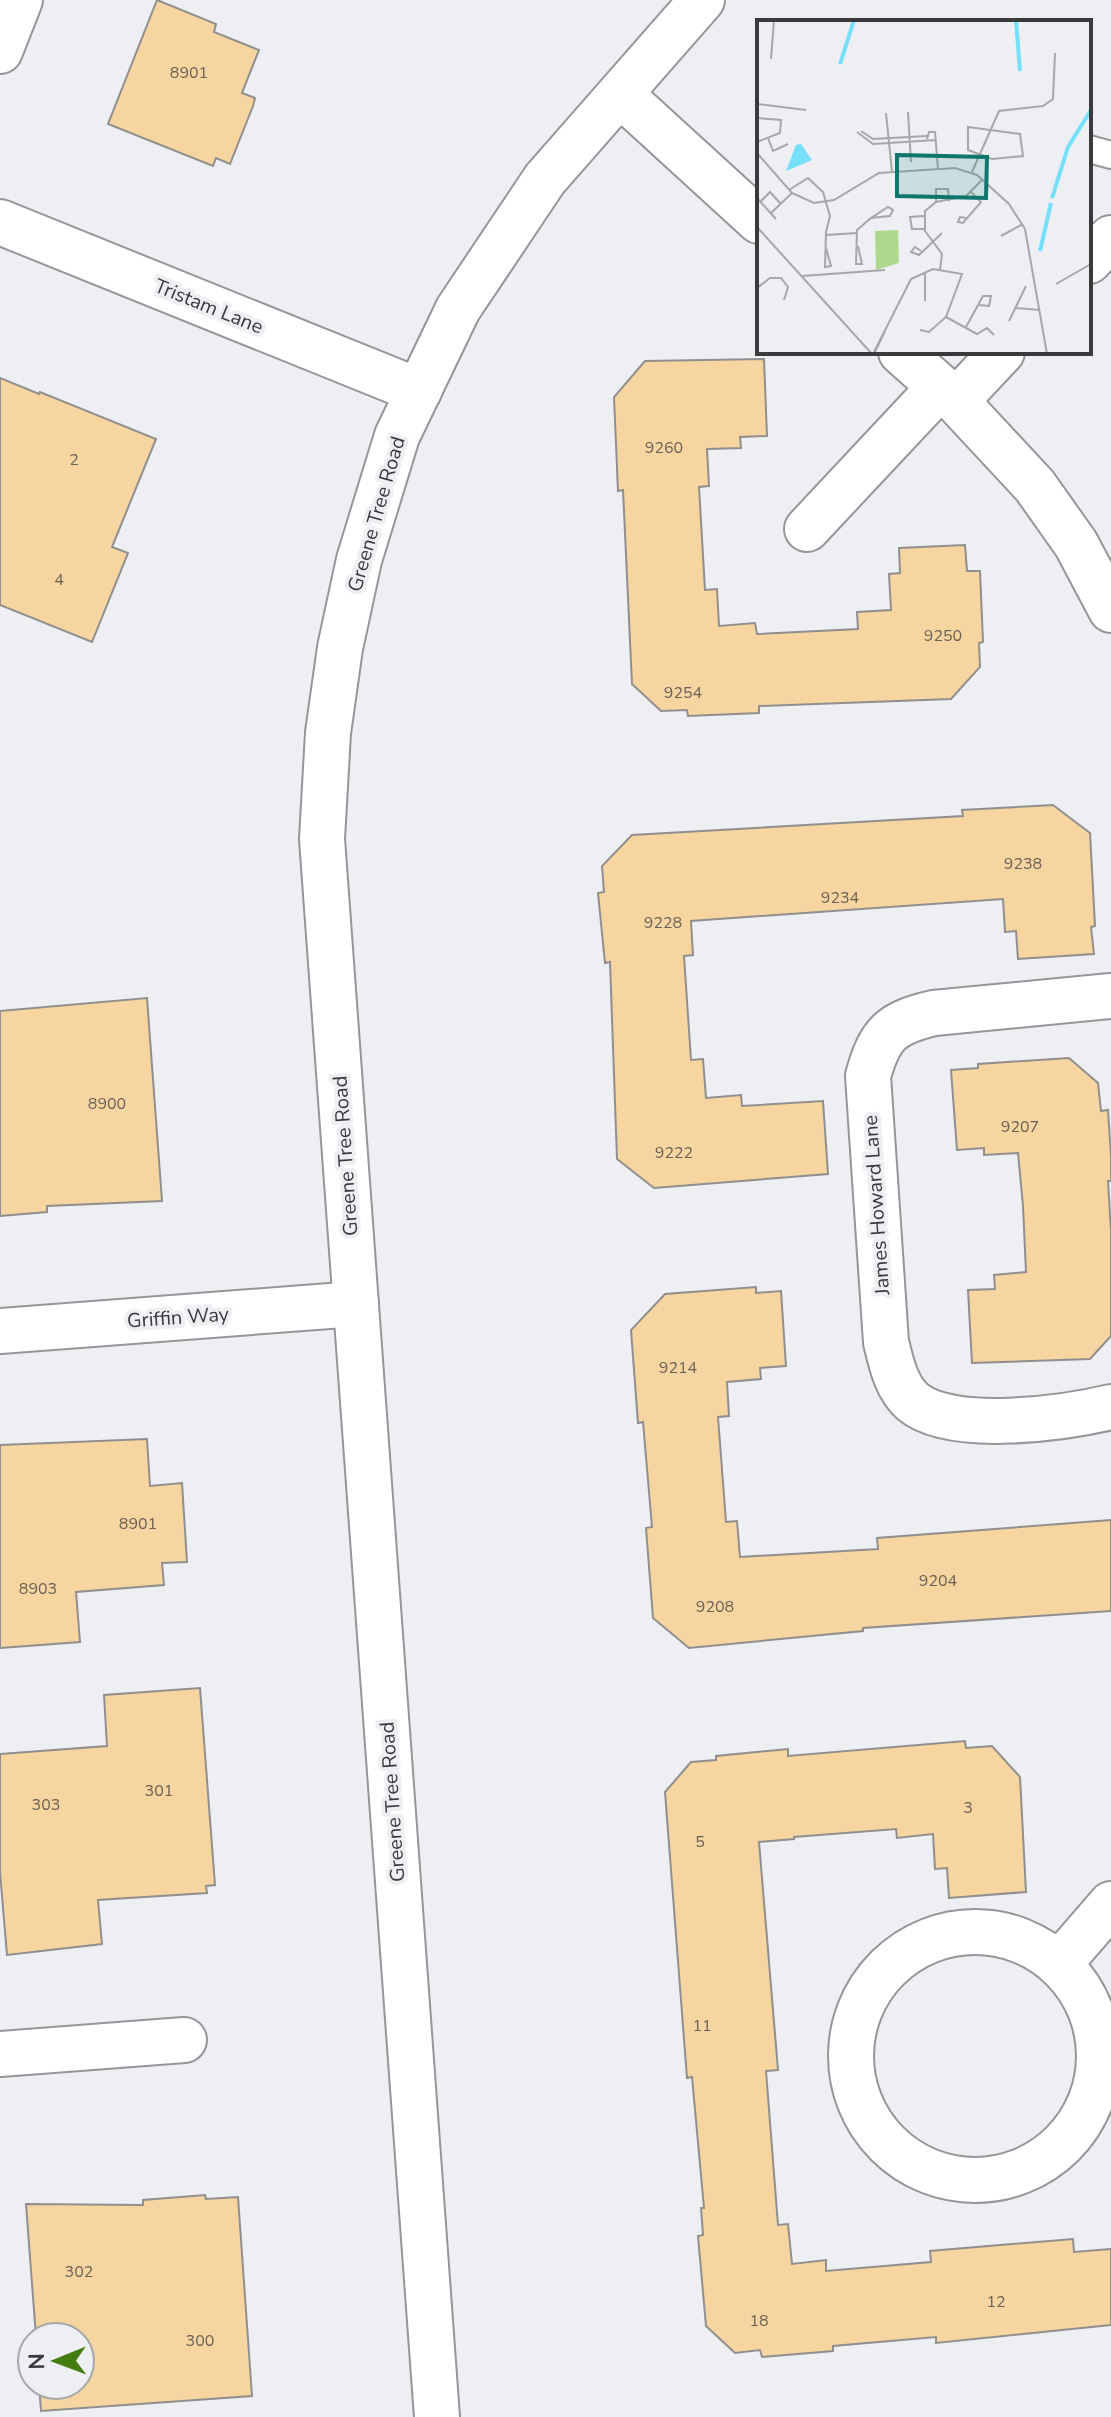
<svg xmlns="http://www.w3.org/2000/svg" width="1111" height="2417" viewBox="0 0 1111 2417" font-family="'Nunito Sans',sans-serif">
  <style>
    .building { fill: #f7d5a1; stroke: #918f8d; stroke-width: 2 }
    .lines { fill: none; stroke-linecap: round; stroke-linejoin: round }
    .lane-casing { stroke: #949699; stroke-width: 30 }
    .street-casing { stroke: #949699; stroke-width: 48 }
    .secondary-casing { stroke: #949699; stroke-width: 48 }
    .lane { stroke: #fff; stroke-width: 26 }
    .street { stroke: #fff; stroke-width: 44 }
    .secondary { stroke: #fff; stroke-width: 44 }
    .labels { text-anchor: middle; stroke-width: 8; stroke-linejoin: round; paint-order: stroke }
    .number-label { font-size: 16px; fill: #686154 }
    .street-label { font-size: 20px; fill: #393a3b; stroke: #edeff2 }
    .inset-river { fill: none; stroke: #76e0f8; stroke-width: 4 }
    .inset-road { fill: none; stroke: #a5a7a9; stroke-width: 2 }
    .view { fill: #0f766e; fill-opacity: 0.15; stroke: #0f766e; stroke-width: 4 }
    .inset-edge { fill: none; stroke: #393a3b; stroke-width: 4 }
  </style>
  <rect width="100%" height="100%" fill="#edeff2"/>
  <!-- building -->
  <g class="building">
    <polygon points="157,0 216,24 214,32 259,50 242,93 255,98 253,106 230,164 216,158 213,166 108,124"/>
    <polygon points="764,359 767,436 740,437 741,448 707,449 709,486 699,487 705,590 717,589 719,626 755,623 757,634 858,629 857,612 891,610 889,574 900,573 899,548 965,545 967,571 980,571 983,642 979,643 980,667 951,699 759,706 759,713 688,716 687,710 661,711 632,684 623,490 618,491 614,397 645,361"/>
    <polygon points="0,378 39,394 40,392 156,439 112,547 128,553 92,642 0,605"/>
    <polygon points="1053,805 1090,833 1095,926 1091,927 1094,954 1018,959 1016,931 1005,932 1003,899 691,921 693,955 684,956 691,1060 703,1059 706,1098 741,1095 742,1106 823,1101 828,1174 654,1188 617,1159 610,962 605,963 598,893 604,892 602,866 632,835 963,816 962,810"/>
    <polygon points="147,998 162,1201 47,1206 47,1212 0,1216 0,1011"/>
    <polygon points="1069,1058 1098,1083 1101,1111 1108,1110 1111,1156 1111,1181 1108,1181 1111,1231 1111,1336 1090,1359 972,1363 968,1290 995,1289 994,1275 1026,1272 1023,1206 1018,1153 984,1155 984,1148 957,1150 951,1070 978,1068 978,1064"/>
    <polygon points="756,1287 756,1293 781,1291 786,1366 760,1368 761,1379 727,1382 729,1416 718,1417 726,1522 737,1521 740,1557 878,1549 877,1538 1111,1520 1111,1611 863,1628 863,1631 689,1648 653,1618 646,1528 652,1527 643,1422 638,1423 631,1330 665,1294"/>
    <polygon points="147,1439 150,1486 182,1483 187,1562 162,1563 164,1585 76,1592 80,1642 0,1648 0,1445"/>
    <polygon points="200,1688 215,1885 206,1886 207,1893 98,1900 102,1944 7,1955 0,1872 0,1754 107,1746 104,1695"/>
    <polygon points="965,1741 966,1748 992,1746 1020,1777 1026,1892 949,1898 947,1868 935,1869 933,1834 897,1838 896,1829 794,1837 794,1839 759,1842 778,2070 766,2071 778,2225 788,2224 792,2264 826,2260 826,2271 931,2262 930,2251 1073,2239 1074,2252 1111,2249 1111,2325 936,2343 936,2337 833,2346 833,2351 762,2357 760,2350 735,2353 706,2326 698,2236 703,2235 701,2208 704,2208 692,2077 687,2078 665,1792 691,1762 716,1760 716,1756 788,1749 788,1756"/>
    <polygon points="205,2195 206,2199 238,2197 252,2396 41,2411 39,2385 80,2385 80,2337 36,2337 26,2204 143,2205 143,2200"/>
  </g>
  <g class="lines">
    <!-- lane casing -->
    <g class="lane-casing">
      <polyline id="lane" points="1089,149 1111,155"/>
    </g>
    <!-- street casing -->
    <g class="street-casing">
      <g id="street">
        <polyline points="0,51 20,0"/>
        <polyline points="620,94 759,221"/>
        <polyline points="0,222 419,391"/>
        <polyline points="1089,261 1111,238"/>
        <polyline points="901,352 956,401 1035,486 1076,544 1111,610"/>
        <polyline points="956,401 1002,352"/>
        <polyline points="807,529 940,387"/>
        <path d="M1111 996 934 1013C891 1023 880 1033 868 1076L886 1342C891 1362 896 1388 913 1402 952 1434 1065 1418 1111 1407"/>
        <polyline points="0,1331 356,1304"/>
        <circle cx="975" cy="2056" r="124"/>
        <polyline points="1060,1963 1111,1904"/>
        <polyline points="0,2054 184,2040"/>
      </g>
    </g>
    <!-- secondary casing -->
    <g class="secondary-casing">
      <polyline id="secondary" points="437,2417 322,839 328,733 340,648 359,560 397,436 458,309 545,179 702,0"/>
    </g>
    <!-- lane -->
    <use href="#lane" class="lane"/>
    <!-- street -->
    <use href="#street" class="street"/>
    <!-- secondary -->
    <use href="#secondary" class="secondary"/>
  </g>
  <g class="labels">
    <!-- number labels -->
    <g class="number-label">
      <text x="189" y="78">8901</text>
      <text x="664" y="453">9260</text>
      <text x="74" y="465">2</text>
      <text x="59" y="585">4</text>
      <text x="943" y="641">9250</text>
      <text x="683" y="698">9254</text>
      <text x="1023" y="869">9238</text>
      <text x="840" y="903">9234</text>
      <text x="663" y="928">9228</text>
      <text x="107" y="1109">8900</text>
      <text x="1020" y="1132">9207</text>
      <text x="674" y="1158">9222</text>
      <text x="678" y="1373">9214</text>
      <text x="138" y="1529">8901</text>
      <text x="938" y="1586">9204</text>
      <text x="38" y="1594">8903</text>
      <text x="715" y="1612">9208</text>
      <text x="159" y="1796">301</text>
      <text x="46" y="1810">303</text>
      <text x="968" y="1813">3</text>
      <text x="700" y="1847">5</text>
      <text x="702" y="2031">11</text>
      <text x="79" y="2277">302</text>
      <text x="996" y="2307">12</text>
      <text x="759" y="2326">18</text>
      <text x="200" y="2346">300</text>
    </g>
    <!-- street labels -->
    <g class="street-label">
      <text transform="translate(209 306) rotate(22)" y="7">Tristam Lane</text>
      <text transform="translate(376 514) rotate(-74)" y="7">Greene Tree Road</text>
      <text transform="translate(345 1156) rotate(-94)" y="7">Greene Tree Road</text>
      <text transform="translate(876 1205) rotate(-94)" y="7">James Howard Lane</text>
      <text transform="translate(178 1317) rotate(-4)" y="7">Griffin Way</text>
      <text transform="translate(392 1802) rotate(-94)" y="7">Greene Tree Road</text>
    </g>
  </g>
  <!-- overview -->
  <g transform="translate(757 20)">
    <rect width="334" height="334" fill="#edeff2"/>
    <path d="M141 210 142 243 119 250 118 211Z" fill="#aed88c"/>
    <path d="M44 124 55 140 29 151 39 125Z" fill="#76e0f8"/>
    <path class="inset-river" d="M259 0 263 51M83 44 97 0M295 178 311 127 334 90M283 231 294 183"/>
    <path class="inset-road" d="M14 39 17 0M0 84 49 90M151 92 154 142M129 93 135 152M0 98 24 100 23 113 0 122M211 107 263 114 266 136 235 139 211 130ZM104 111 116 119 170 116M100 112 116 124 179 120M11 118 16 131 31 124M170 119 172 112H178L181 149M0 133 35 173 57 183 77 180 122 153 198 148 220 155 252 184 268 209 290 334M215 152 242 91 286 86 296 79 298 33M32 170 51 158 66 172 73 196 69 212 68 247 74 246 69 228M0 178 19 199M3 182 13 172 24 184M179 182V169H191L192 181M14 193 35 173M167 196 153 197 155 209H167M209 198 203 197 201 202 206 203 224 182 214 172M0 207 115 334M69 215 100 213M244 216 266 204M101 226 105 244H99L100 210 114 198 133 196 136 190 131 187 114 198M164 231 158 227 154 232 162 235 185 213M183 250 185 234 168 211V191L179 182 209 176 225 160M168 252V281M45 256 128 250M299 264 334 244M0 268 13 258H24L31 267 27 280M259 288 283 290M189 297 220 314 230 308 237 315M252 301 269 266M209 307 226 276H234L232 286 222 285M116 334 154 259 176 249 205 254 189 297 172 312 163 310M117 334 128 311"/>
    <path class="view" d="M140 135 230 137 229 178 140 176Z"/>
    <rect width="334" height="334" class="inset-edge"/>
  </g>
  <!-- north arrow -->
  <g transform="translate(56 2361) rotate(269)"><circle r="38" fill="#edeff2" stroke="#a5a7a9" stroke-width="2"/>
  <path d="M0-6L14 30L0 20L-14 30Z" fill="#457c10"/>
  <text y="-12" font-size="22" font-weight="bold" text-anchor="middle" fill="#393a3b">N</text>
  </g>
</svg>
